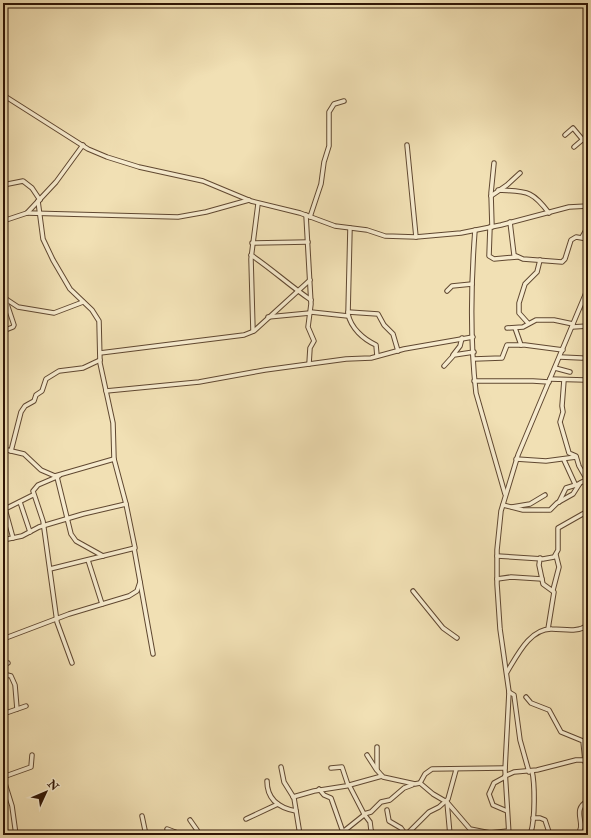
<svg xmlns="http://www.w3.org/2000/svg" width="591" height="838" viewBox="0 0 591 838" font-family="'IM FELL Double Pica',serif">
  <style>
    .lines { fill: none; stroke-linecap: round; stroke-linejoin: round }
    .street-casing { stroke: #604831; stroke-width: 5.5 }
    .street { stroke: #f6ebce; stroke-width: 3.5 }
  </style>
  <rect width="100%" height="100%" fill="#f1e0b4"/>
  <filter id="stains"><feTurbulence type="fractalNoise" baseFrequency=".005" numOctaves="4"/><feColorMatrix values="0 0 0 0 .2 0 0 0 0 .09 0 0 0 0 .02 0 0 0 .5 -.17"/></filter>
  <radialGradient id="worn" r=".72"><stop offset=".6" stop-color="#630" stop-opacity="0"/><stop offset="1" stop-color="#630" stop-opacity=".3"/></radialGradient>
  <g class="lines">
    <!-- street casing -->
    <g class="street-casing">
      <g id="street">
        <polyline points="3,95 88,149 107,157 139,167 203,181 251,201 300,213 335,226 367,230 385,236 416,237 461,233 501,225 569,207 588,206"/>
        <polyline points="565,135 573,128 583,140"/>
        <polyline points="407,145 416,237"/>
        <polyline points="574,147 588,135"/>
        <polyline points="3,185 23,181 32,188 40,200"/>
        <path d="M498 190C526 192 531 189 549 213"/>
        <polyline points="491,196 507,185 520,173"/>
        <polyline points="38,201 43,239 53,260 70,289 92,310 99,321 100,363 113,423 114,459 126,504 135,548 50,569"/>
        <polyline points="27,213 178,217 206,212 249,200"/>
        <polyline points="306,215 311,304 308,327 314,341 310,348 309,364"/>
        <polyline points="310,217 321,184 324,162 329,146 329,112 334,104 344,101"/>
        <polyline points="3,221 27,213 56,182 83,145"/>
        <polyline points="510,222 514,255 523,259 562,262 565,259 571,240 576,237 588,239"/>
        <polyline points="490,227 489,256 494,259 517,257"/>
        <polyline points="492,227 491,193 494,163"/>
        <path d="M350 228 348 314C351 328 363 339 376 345L377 356"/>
        <path d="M475 230C471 282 470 341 476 393L505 494"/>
        <polyline points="582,237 586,230 588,209"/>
        <polyline points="252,243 308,242"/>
        <path d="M251 255C272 269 290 286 311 300"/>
        <polyline points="447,291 452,286 472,284"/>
        <polyline points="3,297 18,307 54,313 83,302"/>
        <polyline points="311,312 348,316"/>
        <polyline points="348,312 378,314 384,325 393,334 398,351"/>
        <polyline points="268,317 310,313"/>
        <polyline points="528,323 519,313 519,303 525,284 537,272 540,260"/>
        <polyline points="572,327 588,326 584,300"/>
        <polyline points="507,328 523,327 536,320 554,320 573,324"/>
        <polyline points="515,328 521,345"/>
        <polyline points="3,331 13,327 14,325 5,298"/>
        <polyline points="253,331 251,259 258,204"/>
        <polyline points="100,353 244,335 254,331 310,280"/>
        <polyline points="453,355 460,346 462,338"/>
        <polyline points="560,357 582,358"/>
        <polyline points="474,359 502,358 507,345 525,345 563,350"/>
        <polyline points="444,366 454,355 474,352"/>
        <polyline points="555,368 570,372"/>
        <polyline points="550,379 585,380 588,377"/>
        <polyline points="564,380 562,406 563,412 560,422 569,453 576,456 579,466 587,480"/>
        <polyline points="474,381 533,381 549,382"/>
        <polyline points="106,391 199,382 265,370 346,359 371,358 404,349 473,337"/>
        <polyline points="3,449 24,454 41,470 55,476 114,459"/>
        <polyline points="11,451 21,412 25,406 34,401 36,395 42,391 46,379 59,371 83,368 100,360"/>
        <polyline points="516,459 546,461 576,457"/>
        <polyline points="564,460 575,484"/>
        <polyline points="59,476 38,485 33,491 43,521 57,622 72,663"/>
        <polyline points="57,477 71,534 76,541 103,556"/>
        <polyline points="20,502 30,532"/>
        <polyline points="559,502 566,488 579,484"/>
        <polyline points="503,505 523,510 550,510 557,503 573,494 580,483 588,479"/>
        <polyline points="512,507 530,504 545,495"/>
        <polyline points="5,509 13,538"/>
        <polyline points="3,510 33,495"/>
        <polyline points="3,540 22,536 39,527 83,514 126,504"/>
        <polyline points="134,548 153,654"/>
        <polyline points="497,556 543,559 554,557 558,550 558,528 588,511"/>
        <polyline points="540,558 539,565 543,584 554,592 548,629"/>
        <polyline points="88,560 102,604"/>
        <polyline points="497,579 511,577 542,579"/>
        <polyline points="553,590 559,567 556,555"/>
        <polyline points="413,591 443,628 457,638"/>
        <polyline points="3,639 69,614 129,596 137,591 140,582"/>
        <polyline points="3,664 8,663"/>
        <path d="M507 672C517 656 530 628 552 629 565 629 577 633 588 625"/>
        <polyline points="3,674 11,676 15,685 17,709"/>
        <polyline points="509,692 514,695 520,740 529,772"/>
        <polyline points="526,697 531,703 549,710 561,732 583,741 585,761"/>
        <polyline points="3,714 26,706"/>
        <polyline points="367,755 376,769 383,777 415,784 420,783 425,774 432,769 505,768"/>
        <polyline points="281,767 284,782 294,798 300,835"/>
        <polyline points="331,768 342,767 348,785"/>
        <polyline points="377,770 377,747"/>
        <polyline points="505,776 514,772 537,770 576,760 583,760 588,765"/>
        <polyline points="3,777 12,806 16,835"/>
        <polyline points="3,777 31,767 32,755"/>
        <polyline points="505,777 494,783 489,794 493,805 507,811"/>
        <path d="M267 781C267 799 279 808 296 811"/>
        <polyline points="420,783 433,794 445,801"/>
        <polyline points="349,785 364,814 370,822 371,830 374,835"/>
        <polyline points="319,789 324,795 331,798 344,835"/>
        <polyline points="293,797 314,791 346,786 382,776"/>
        <polyline points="446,801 470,829 490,833 508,831"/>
        <polyline points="447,802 450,835"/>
        <polyline points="387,810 389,821 401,828 406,835"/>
        <polyline points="364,814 371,812 381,802 390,800 404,788 412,785"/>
        <polyline points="142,816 146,835"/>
        <polyline points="533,818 540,818 545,820 550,835"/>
        <polyline points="246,819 278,804"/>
        <polyline points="190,820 197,830 199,835"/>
        <polyline points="167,829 183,835"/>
        <polyline points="509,834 518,835"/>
        <polyline points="339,835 364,815"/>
        <polyline points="406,835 429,812 439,807 448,799 456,770"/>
        <polyline points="509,835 505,770 509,692 500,629 497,584 497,550 501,511 518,455 588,288"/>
        <path d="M527 835 531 832C535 819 535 784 532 771"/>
        <path d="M577 835C588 824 570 810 588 801"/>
      </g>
    </g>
    <!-- street -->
    <use href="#street" class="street"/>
  </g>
  <!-- margin -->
  <rect width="591" height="838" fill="none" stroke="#f1e0b4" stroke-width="16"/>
  <rect x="4" y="4" width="583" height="830" fill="none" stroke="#2f1505" stroke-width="2"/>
  <rect x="8" y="8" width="575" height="822" fill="none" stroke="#2f1505"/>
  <!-- north arrow -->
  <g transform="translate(46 792) rotate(46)" stroke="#f6ebce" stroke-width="3" paint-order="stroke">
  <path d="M0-3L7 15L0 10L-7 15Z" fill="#2f1505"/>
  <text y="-6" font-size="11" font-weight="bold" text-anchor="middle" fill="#2f1505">N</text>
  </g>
  <rect width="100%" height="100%" filter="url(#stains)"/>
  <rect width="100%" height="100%" fill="url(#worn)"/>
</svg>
